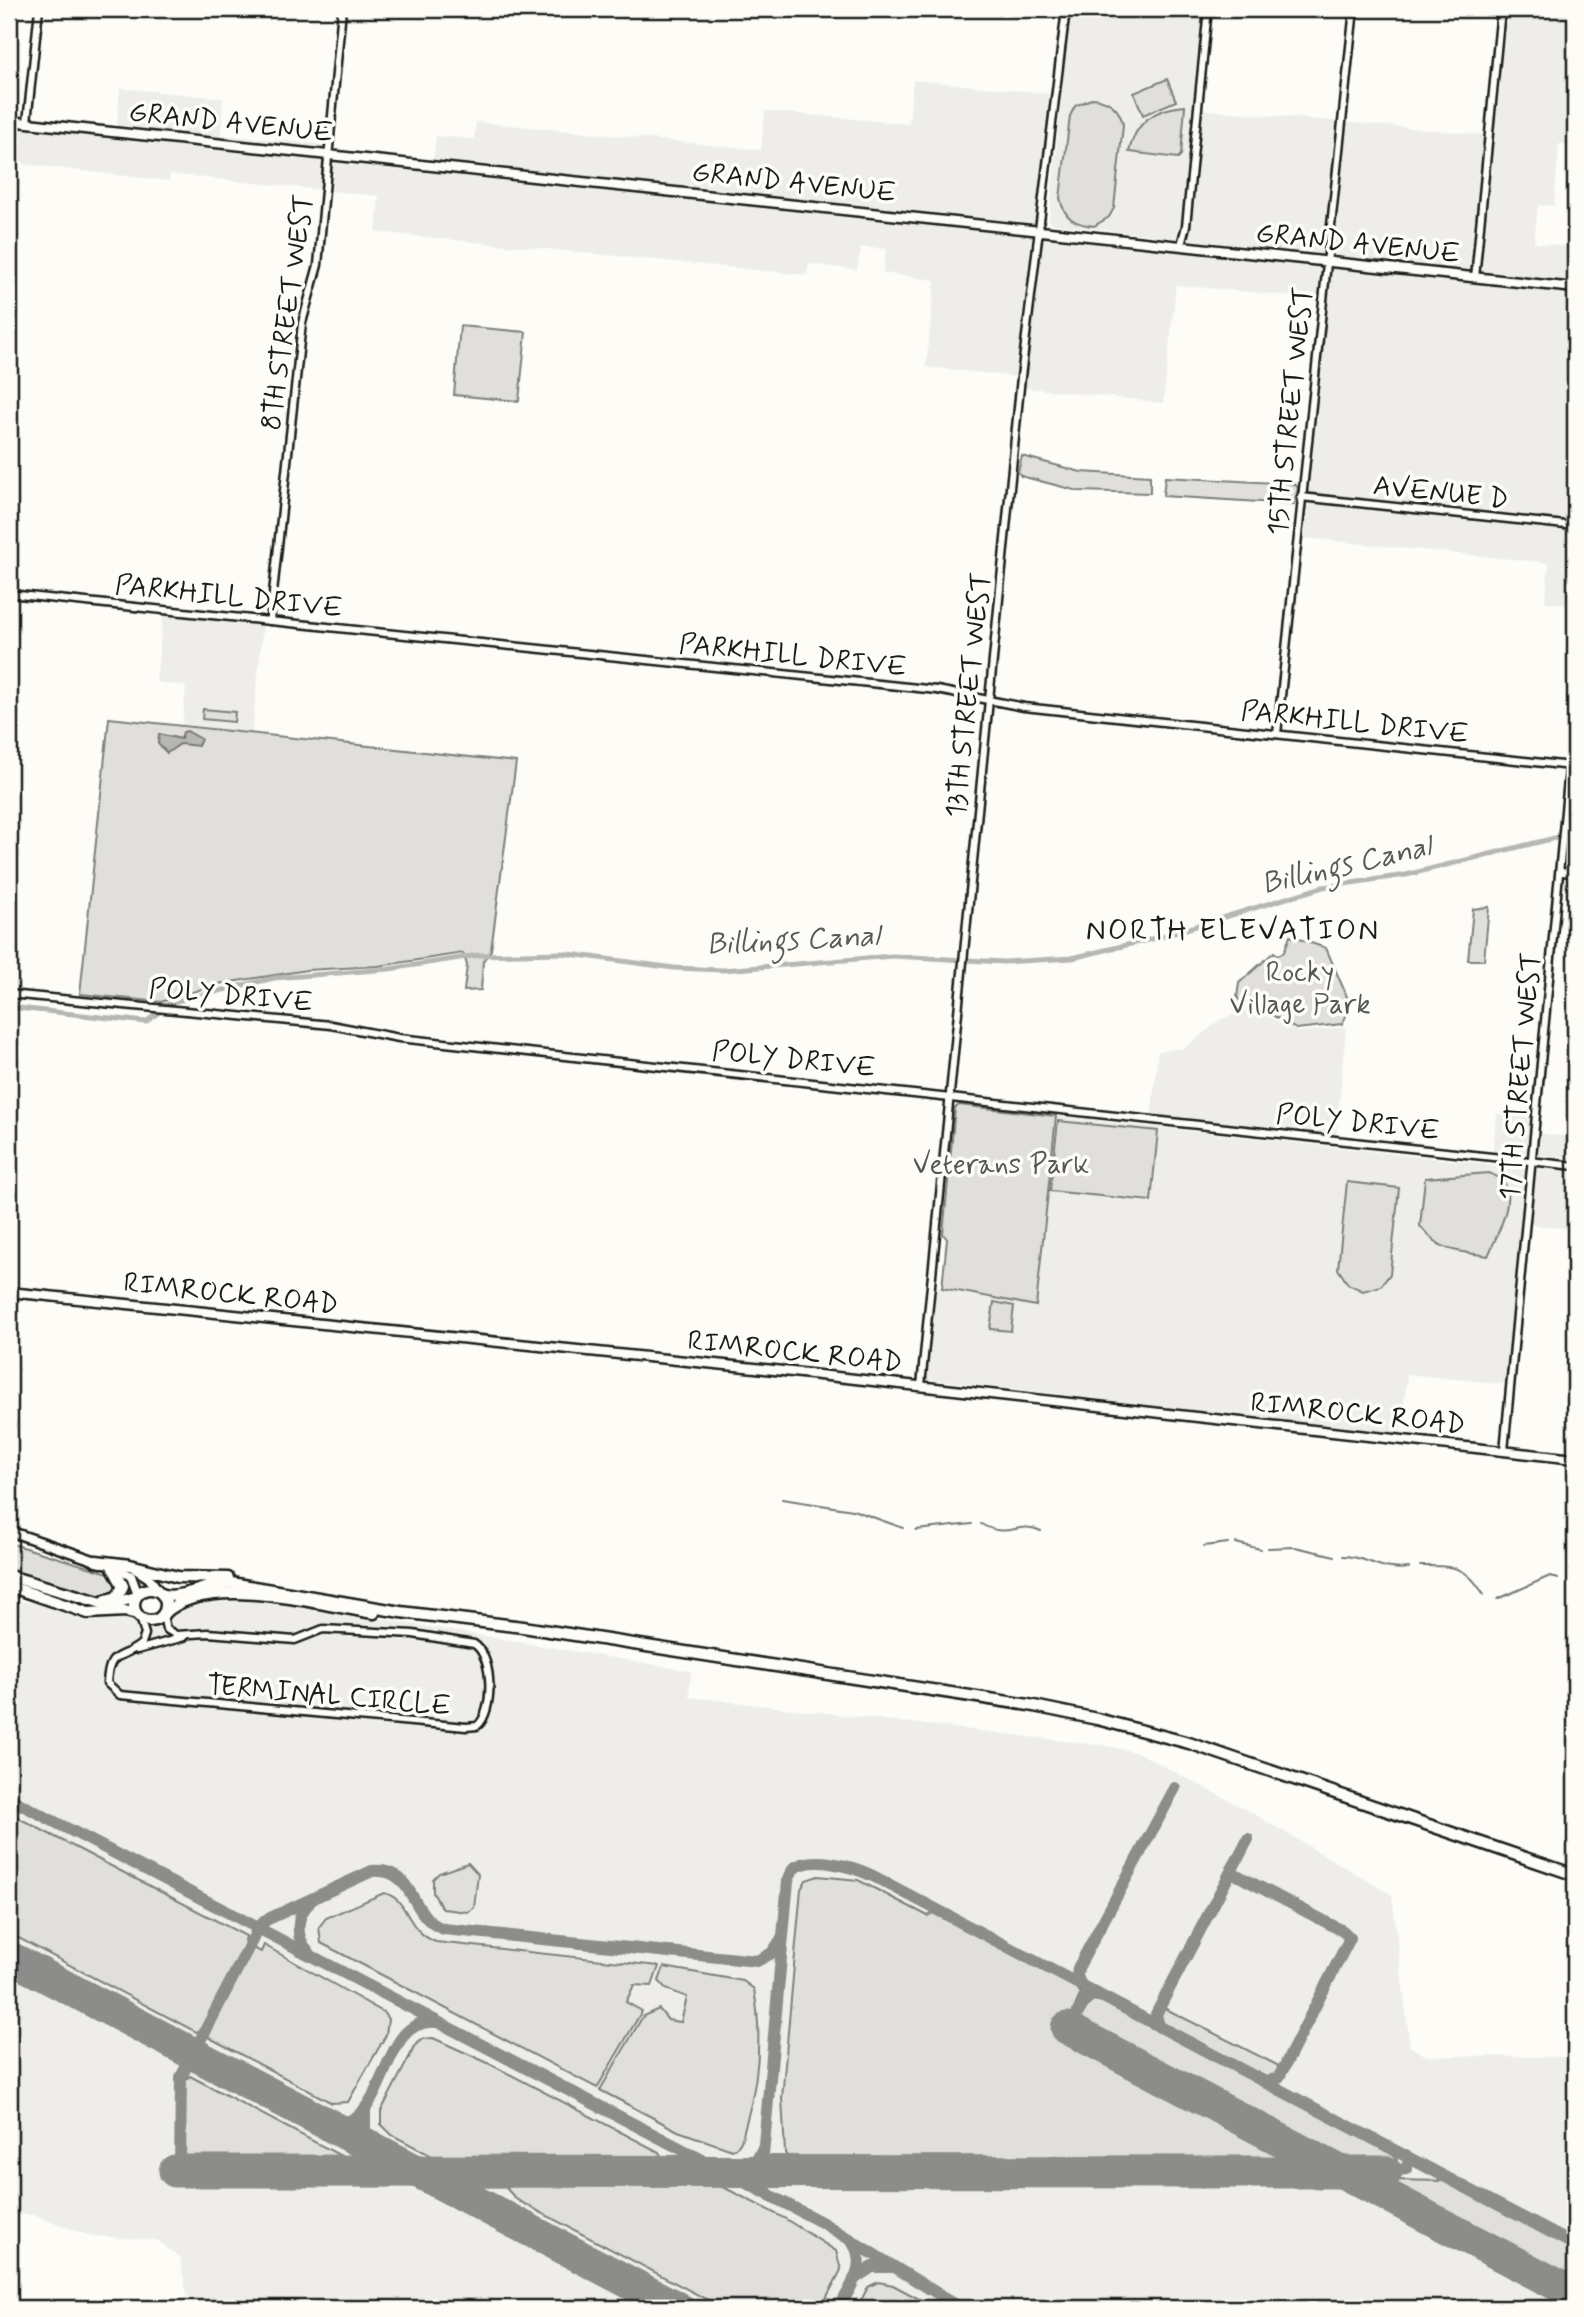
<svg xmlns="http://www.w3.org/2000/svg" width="1584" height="2317" viewBox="0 0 1584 2317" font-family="Mynerve,sans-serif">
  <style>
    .built { fill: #eeede9 }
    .green { fill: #e0dfdb; stroke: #7e7e7c; stroke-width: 2 }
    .water { fill: #b7b6b2; stroke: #797876; stroke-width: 2 }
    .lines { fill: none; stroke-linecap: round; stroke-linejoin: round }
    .stream { stroke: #797876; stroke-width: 2 }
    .canal { stroke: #b7b6b2; stroke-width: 5 }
    .taxiway { stroke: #8c8c8a; stroke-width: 12 }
    .runway { stroke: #8c8c8a; stroke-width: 33 }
    .minor-casing { stroke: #1c1c1c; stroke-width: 11 }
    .major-casing { stroke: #1c1c1c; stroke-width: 13 }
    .highway-casing { stroke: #1c1c1c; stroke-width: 15 }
    .minor { stroke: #fdfcf7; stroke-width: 6 }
    .major { stroke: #fdfcf7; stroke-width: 8 }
    .highway { stroke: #fdfcf7; stroke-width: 10 }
    .labels { text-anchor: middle; stroke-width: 7; stroke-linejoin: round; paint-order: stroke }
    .street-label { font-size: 28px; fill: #1c1c1c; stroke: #fdfcf7 }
    .park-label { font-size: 28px; fill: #575655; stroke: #fdfcf7 }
    .water-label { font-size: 30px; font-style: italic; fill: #5a5a58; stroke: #fdfcf7 }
    .neighbourhood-label { font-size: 30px; letter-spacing: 2px; fill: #1c1c1c; stroke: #fdfcf7 }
  </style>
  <rect width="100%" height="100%" fill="#fdfcf7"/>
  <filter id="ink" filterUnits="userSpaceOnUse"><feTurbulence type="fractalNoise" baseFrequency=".0143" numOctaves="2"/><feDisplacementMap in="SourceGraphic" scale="14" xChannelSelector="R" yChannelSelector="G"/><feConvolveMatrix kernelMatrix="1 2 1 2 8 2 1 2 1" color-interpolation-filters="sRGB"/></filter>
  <g filter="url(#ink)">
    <!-- built -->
    <g class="built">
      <polygon points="1070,9 1205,9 1188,164 1191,165 1198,109 1487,135 1501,9 1575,9 1575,145 1559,144 1554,206 1538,205 1534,243 1575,247 1575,283 1052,224 1049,220"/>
      <polygon points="913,80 1054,94 1039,229 1575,288 1575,605 1545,602 1549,563 1296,537 1322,299 1176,285 1163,403 1020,387 1020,377 926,367 935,280 883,273 886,249 861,247 857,270 809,264 807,275 376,232 379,196 170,174 169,181 23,164 23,161 9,159 9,114 117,126 120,88 223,98 221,135 328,145 329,154 433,165 436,136 474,139 476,122 761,150 765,111 909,124"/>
      <polygon points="163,615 263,625 252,733 182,726 186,686 156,682"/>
      <polygon points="1250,1008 1260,1010 1285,1027 1299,1032 1346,1027 1336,1140 1151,1120 1158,1051 1185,1048 1221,1019"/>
      <polygon points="1497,1114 1538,1118 1537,1133 1575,1138 1575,1254 1567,1253 1570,1229 1526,1224 1533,1162 1492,1157"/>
      <polygon points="1056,1116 1523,1168 1526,1170 1505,1384 1407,1374 1401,1434 927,1379 935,1286 1036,1306"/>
      <polygon points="201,1598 259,1598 691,1671 689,1697 1107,1746 1139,1753 1249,1811 1392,1895 1410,2047 1427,2056 1575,2057 1575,2308 210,2308 187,2296 180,2258 157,2240 91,2236 33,2215 9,2212 9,1600 50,1605 96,1619 127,1616 154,1625 162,1622 171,1612"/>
    </g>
    <!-- green -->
    <g class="green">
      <polygon points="1167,79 1176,101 1143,115 1134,93"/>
      <path d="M1093 98C1110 100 1120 108 1123 125L1114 208 1109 217 1094 226C1074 224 1064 218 1060 198L1070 116 1075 106Z"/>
      <path d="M1185 106 1181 155 1178 158 1129 152C1135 122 1155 108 1185 106Z"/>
      <polygon points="460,326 526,332 519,401 454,395"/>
      <polygon points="1022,456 1081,472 1150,476 1150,493 1078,491 1021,476 1018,472"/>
      <polygon points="1165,477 1295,484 1298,488 1294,504 1163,496"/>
      <polygon points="203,709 235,712 234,722 202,719"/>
      <polygon points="109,718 516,762 491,950 483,961 481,990 464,991 467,965 463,953 378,966 307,970 218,984 161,1002 80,994"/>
      <polygon points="1489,907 1484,960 1468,960 1473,909"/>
      <polygon points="1290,936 1326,948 1351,1006 1342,1024 1296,1029 1260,1008 1243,1006 1237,997 1239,983 1274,952 1278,955 1284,952"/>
      <polygon points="959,1105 1056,1116 1036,1306 942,1288 947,1239 943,1234 955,1108"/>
      <polygon points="1058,1121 1158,1131 1151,1201 1050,1191"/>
      <path d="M1489 1173 1502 1179C1517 1199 1497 1235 1488 1256 1454 1250 1443 1254 1420 1226L1425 1178Z"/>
      <polygon points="1347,1182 1399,1188 1390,1274 1381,1286 1363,1291 1348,1284 1338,1269"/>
      <polygon points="994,1302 1014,1306 1011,1331 990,1329"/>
      <polygon points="9,1543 115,1575 118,1589 104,1597 9,1570"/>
      <polygon points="9,1813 246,1936 244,1947 201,2030 196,2032 9,1933"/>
      <polygon points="468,1863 478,1874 474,1908 467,1912 443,1909 433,1893 433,1879 439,1873"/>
      <polygon points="818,1876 858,1880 928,1916 933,1913 1075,1987 1081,1993 1063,2034 1290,2153 1290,2163 797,2163 796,2158 788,2157 785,2153 782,2098 801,1889 806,1880"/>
      <path d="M384 1893C409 1898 405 1931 436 1942L659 1966 652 1986 634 1985 626 2002 642 2011 597 2088 321 1943 319 1927 326 1918Z"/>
      <polygon points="264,1945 383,2012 388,2019 386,2035 348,2102 332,2103 208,2037 253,1948 261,1952"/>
      <path d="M664 1967 743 1981 754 1989C762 2034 759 2079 746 2123 742 2135 744 2144 732 2150L678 2131 600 2090 643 2016 659 2009 668 2020 681 2022 687 1997 666 1989 659 1981Z"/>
      <polygon points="1093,2000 1103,2002 1395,2155 1397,2160 1395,2163 1350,2163 1336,2159 1079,2025 1081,2015"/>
      <polygon points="1164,2008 1277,2065 1279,2070 1275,2076 1266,2077 1164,2024 1160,2016"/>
      <polygon points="433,2038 488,2063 659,2152 663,2159 659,2163 447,2164 392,2135 381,2124 381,2111 415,2046 422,2039"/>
      <polygon points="190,2076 345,2158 348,2162 190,2162 184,2154 185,2080"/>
      <polygon points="510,2180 706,2180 729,2190 784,2218 836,2251 841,2270 821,2308 723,2308 517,2200 505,2187 505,2182"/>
      <polygon points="1387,2180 1445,2181 1575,2249 1575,2285 1387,2186"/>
      <polygon points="878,2282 893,2285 936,2308 857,2308 868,2287"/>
    </g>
    <!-- water -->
    <polygon class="water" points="187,731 201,739 198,746 180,744 167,753 158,744 159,734 181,739 183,732"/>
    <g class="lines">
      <!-- stream -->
      <g class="stream">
        <polyline points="782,1499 853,1510 903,1528"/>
        <path d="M981 1524C1009 1540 1019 1520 1041 1531"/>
        <polyline points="916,1530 972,1524"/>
        <polyline points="1236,1543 1260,1549"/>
        <polyline points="1204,1546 1228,1543"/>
        <polyline points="1268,1548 1295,1547 1335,1556"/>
        <path d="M1343 1556C1370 1557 1379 1572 1409 1568"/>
        <path d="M1420 1566C1454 1566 1466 1565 1484 1595"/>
        <polyline points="1569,1582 1575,1583"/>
        <polyline points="1498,1599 1550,1576 1558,1579"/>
      </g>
      <!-- canal -->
      <polyline class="canal" points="9,1007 146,1022 172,1002 274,978 389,969 479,955 562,953 674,968 723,970 892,956 1004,962 1072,958 1160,937 1323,887 1406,875 1575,833"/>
      <!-- taxiway -->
      <g class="taxiway">
        <polyline points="9,1798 823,2223 961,2308"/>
        <polyline points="1232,1869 1235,1874 1343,1931 1350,1938 1279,2077 1266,2083"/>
        <path d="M309 1903C295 1918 295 1938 309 1952"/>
        <polyline points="1081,1985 1077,1977 1078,1968 1175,1788"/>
        <polyline points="1159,2027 1156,2014 1248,1839"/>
        <polyline points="1069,2029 1087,1997 1096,1993"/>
        <polyline points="183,2049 198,2044 202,2059"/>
        <polyline points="365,2110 365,2134 381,2153"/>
        <path d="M324 2123C393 2136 374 2017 436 2022"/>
        <path d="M724 2170C741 2174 755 2165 762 2150"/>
        <path d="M180 2171 181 2077 259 1927 266 1920 372 1871C417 1867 408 1918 444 1929L757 1961 772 1953 782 1938"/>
        <polyline points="1386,2172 1406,2169 1409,2161 1406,2155"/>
        <path d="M771 2197 763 2187 761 2177 788 1881 793 1869C812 1854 854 1867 873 1876L1575 2245"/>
        <polyline points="854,2279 872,2267 891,2267"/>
        <path d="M839 2308C851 2286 870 2262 850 2239"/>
      </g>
      <!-- runway -->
      <g class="runway">
        <polyline points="9,1957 678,2308"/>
        <polyline points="1067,2028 1575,2294"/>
        <polyline points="175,2171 1386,2172"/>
      </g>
      <!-- minor casing -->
      <g class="minor-casing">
        <g id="minor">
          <polyline points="27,122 39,9"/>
          <polyline points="1181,245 1186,226 1208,9"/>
          <polyline points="1475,278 1501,9"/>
          <polyline points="1301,497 1575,526"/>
          <polyline points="9,594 937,690 1024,707 1571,766"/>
          <polyline points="270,621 302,323 318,265 342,9"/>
          <polyline points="1277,734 1354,9"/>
          <polyline points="1561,872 1575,873"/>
          <polyline points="9,994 331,1025 399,1038 1575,1166"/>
          <polyline points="921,1386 1021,377 1066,9"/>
          <polyline points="1504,1451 1575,706"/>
          <path d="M140 1617 145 1634 142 1643C122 1661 109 1648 107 1683L120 1695 466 1727 477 1726C494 1713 494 1656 474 1644L413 1634 323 1629 295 1640 208 1633 176 1635 166 1629 163 1615"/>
          <polyline points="137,1650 184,1637"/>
        </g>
      </g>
      <!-- major casing -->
      <g class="major-casing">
        <g id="major">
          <polyline points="9,121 1575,288"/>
          <polyline points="9,1292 774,1370 1575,1459"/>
          <polyline points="9,1531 102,1563"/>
          <polyline points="112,1566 131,1576 138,1595"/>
          <polyline points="135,1569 149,1578 158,1590"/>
        </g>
      </g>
      <!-- highway casing -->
      <g class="highway-casing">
        <g id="highway">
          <polyline points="96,1561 130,1565 178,1577 228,1578"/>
          <polyline points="9,1576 109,1605 136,1597"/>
          <polyline points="9,1586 88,1613 125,1611 137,1614"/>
          <circle cx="150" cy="1605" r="16"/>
          <path d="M164 1595C183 1599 209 1583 231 1583L401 1612 523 1627 1029 1705 1097 1719 1189 1743 1575 1875"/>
          <polyline points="106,1600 117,1597 123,1586 112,1566"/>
          <path d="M164 1614C208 1572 318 1605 374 1613"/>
        </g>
      </g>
      <!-- minor -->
      <use href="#minor" class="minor"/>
      <!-- major -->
      <use href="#major" class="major"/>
      <!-- highway -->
      <use href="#highway" class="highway"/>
    </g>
  </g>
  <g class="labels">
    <!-- street labels -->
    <g class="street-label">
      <text transform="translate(231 121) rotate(6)" y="10">GRAND AVENUE</text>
      <text transform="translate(794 181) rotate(6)" y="10">GRAND AVENUE</text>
      <text transform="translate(1358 242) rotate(6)" y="10">GRAND AVENUE</text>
      <text transform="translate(286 312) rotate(-82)" y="10">8TH STREET WEST</text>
      <text transform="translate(1289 411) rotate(-84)" y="10">15TH STREET WEST</text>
      <text transform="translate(1441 491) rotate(6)" y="10">AVENUE D</text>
      <text transform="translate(229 595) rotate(6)" y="10">PARKHILL DRIVE</text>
      <text transform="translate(793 654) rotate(6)" y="10">PARKHILL DRIVE</text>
      <text transform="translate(967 695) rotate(-84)" y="10">13TH STREET WEST</text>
      <text transform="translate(1355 721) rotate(6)" y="10">PARKHILL DRIVE</text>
      <text transform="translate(231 994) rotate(5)" y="10">POLY DRIVE</text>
      <text transform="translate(794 1058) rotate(6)" y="10">POLY DRIVE</text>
      <text transform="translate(1519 1076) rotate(-85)" y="10">17TH STREET WEST</text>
      <text transform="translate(1358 1121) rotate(6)" y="10">POLY DRIVE</text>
      <text transform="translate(231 1292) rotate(6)" y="10">RIMROCK ROAD</text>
      <text transform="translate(795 1350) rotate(6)" y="10">RIMROCK ROAD</text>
      <text transform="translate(1358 1412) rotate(6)" y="10">RIMROCK ROAD</text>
      <text transform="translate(329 1694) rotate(5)" y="10">TERMINAL CIRCLE</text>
    </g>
    <!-- park labels -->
    <g class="park-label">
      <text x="1300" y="981">Rocky<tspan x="1300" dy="32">Village Park</tspan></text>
      <text x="1001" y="1173">Veterans Park</text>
    </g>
    <!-- water labels -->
    <g class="water-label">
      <text transform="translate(1346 864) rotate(-13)" y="10">Billings Canal</text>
      <text transform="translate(793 939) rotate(-3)" y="10">Billings Canal</text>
    </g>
    <!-- neighbourhood labels -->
    <g class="neighbourhood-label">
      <text x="1233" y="939">NORTH ELEVATION</text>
    </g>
  </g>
  <!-- margin -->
  <rect width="1584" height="2317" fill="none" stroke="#fdfcf7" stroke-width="35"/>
  <rect x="18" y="18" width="1549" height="2282" fill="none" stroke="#1c1c1c" stroke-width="2.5" filter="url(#ink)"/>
</svg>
